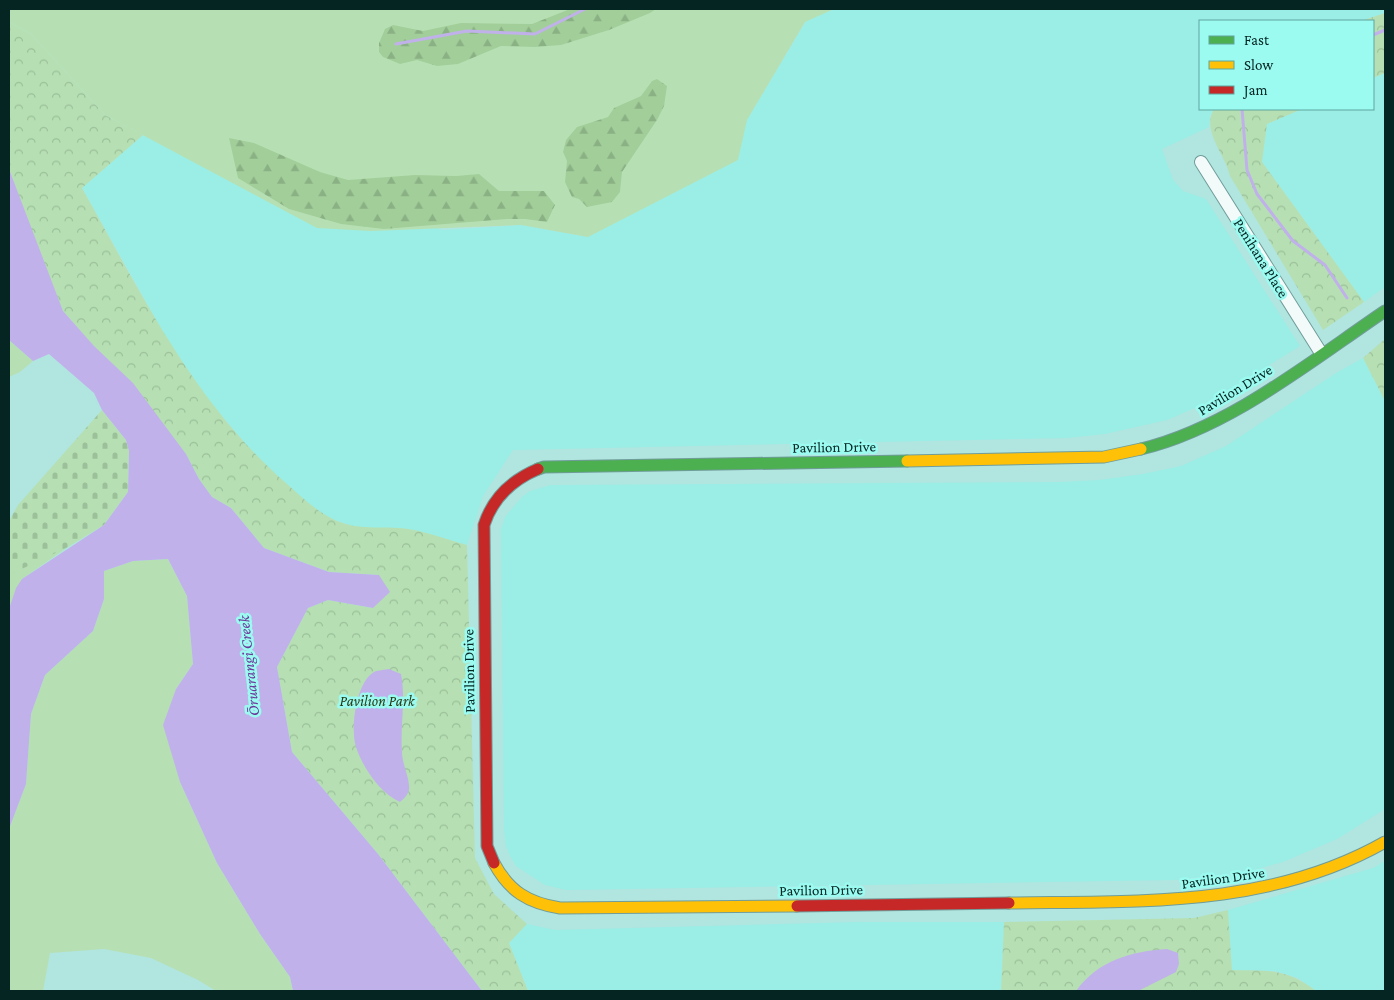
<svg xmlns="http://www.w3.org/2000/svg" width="1394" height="1000" viewBox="0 0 1394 1000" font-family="'Crimson Pro',serif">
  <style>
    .built { fill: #9aeee6 }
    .green { fill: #b6e0b3 }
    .forest { fill: url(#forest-firs) }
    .cemetery { fill: url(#cemetery-stones) }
    .park { fill: url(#park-crowns) }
    .water { fill: #c0b1eb }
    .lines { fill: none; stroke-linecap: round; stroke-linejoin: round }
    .stream { stroke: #c0b1eb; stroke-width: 3 }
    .street-casing { stroke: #709d99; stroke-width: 14 }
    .fast-casing { stroke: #709d99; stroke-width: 13 }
    .slow-casing { stroke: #709d99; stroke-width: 13 }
    .jam-casing { stroke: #709d99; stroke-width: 13 }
    .street { stroke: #f3fbfa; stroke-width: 12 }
    .fast { stroke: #4caf50; stroke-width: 11 }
    .slow { stroke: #ffc107; stroke-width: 11 }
    .jam { stroke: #c62828; stroke-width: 11 }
    .labels { text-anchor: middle; stroke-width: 5; stroke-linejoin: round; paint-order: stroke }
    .street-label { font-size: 15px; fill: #052522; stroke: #9bfbf1 }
    .park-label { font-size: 15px; font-style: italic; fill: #2a3913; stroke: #9bfbf1 }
    .water-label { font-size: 16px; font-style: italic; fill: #6e3699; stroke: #9bfbf1 }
  </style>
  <defs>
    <pattern id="forest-firs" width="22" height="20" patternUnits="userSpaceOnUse" patternTransform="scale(1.25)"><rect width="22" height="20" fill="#a2ce9a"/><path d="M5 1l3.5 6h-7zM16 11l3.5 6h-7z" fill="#8ab184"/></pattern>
    <pattern id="cemetery-stones" width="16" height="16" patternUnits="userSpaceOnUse" patternTransform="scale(1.25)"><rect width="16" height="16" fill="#b6e0b3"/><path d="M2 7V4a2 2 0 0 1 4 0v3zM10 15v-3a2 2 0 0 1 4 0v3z" fill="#9bc09a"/></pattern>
    <pattern id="park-crowns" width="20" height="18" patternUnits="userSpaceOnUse" patternTransform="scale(1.25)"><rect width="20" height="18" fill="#b6e0b3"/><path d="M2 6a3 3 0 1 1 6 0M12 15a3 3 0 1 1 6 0" fill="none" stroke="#9bc09a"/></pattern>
  </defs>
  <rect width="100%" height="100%" fill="#b1e5e0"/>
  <!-- built -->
  <g class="built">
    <polygon points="834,9 1385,9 1385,13 1361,21 1200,21 1200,109 1214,109 1210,116 1209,127 1162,149 1173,180 1183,191 1206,199 1300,346 1211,401 1167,420 1105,434 1067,438 513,450 483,496 467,545 408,529 359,528 331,519 309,504 258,459 207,398 167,339 82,188 143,135 443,230 521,225 588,237 742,137 747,120 806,21"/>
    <polygon points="1385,73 1385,287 1364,302 1262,162 1267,124 1302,109 1373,109 1373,78"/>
    <polygon points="1363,358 1385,401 1385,809 1337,839 1283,862 1246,872 1174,880 566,890 545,885 516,866 510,856 506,846 504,829 501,529 505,517 522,497 530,491 551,485 1060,482 1099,480 1143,474 1181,466 1226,446 1336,373"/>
    <polygon points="1385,861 1385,991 1316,991 1298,978 1275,971 1231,970 1228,910 1373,868"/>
    <polygon points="858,922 1004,922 1001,991 528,991 509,943 527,924 555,930"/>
  </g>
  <!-- green -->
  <g class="green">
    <polygon points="9,9 834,9 805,22 747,120 738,160 588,237 521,225 371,231 317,228 105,115 31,34 9,22"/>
    <polygon points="9,340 33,361 20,372 9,377"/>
    <polygon points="68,547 22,579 9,609 10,573"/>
    <polygon points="168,559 187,596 193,664 176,689 180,782 217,863 260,934 290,977 293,991 216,991 198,980 151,958 104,949 50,953 43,991 9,991 9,829 26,784 31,714 45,675 93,631 104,599 104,571 133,561"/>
  </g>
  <!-- forest -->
  <g class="forest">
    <polygon points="570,9 656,9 650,13 609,30 561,45 535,47 501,46 458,64 437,66 417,60 400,64 383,57 379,52 379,43 385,29 393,25 423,31 461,23 532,24"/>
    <polygon points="657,79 667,86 664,106 657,120 622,172 620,192 612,202 587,207 579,199 572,197 565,182 567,161 563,152 566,140 577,127 608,117 614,108 641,96 652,81"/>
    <polygon points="229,138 254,143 320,172 348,180 415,175 456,176 479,174 499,191 544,191 555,205 547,222 525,219 507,219 384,229 341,224 289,209 238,178"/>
  </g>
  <!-- cemetery -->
  <polygon class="cemetery" points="102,410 126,440 129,451 128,492 104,525 68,547 9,575 9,521 18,505"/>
  <!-- park -->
  <g class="park">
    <polygon points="1385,13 1385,73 1373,78 1373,21 1361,21"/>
    <path d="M9 22 31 34 105 115 143 135 82 188C141 293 194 403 286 483 300 496 314 509 331 518 356 532 382 525 408 529 428 532 448 540 467 545L475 858 494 894 527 924 509 943 528 991H482L378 854 292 752 277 667 308 608 328 600 373 608 379 575 329 572 264 548 231 508 212 497 199 479 186 454 63 311 42 259 9 169Z"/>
    <path d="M1214 109H1302L1267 124 1262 162 1364 302 1323 330 1230 176C1225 154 1201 130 1214 109Z"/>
    <polygon points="1385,339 1385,401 1363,358"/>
    <path d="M1228 910 1232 970C1268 971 1286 968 1316 991H1001L1004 922 1194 918Z"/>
  </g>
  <!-- water -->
  <g class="water">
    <polygon points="9,169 63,311 94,346 133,383 186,454 199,479 212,497 231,508 264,548 329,572 379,575 390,592 373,608 328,600 308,608 277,667 292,752 378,854 482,991 293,991 290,977 260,934 217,863 180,782 163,725 176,689 193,664 187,596 168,559 133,561 104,571 104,599 93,631 45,675 31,714 26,784 9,829 9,609 16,588 22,579 104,525 128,492 129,451 126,440 102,410 94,393 49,354 33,361 9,340"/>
    <path d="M389 669 401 674C406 700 400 726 402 752 402 763 409 777 409 786 410 793 405 798 400 802 380 793 363 768 356 747 350 729 356 682 374 672 378 670 385 670 389 669Z"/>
    <path d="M1167 949 1178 953 1179 964 1176 972 1138 991H1076C1097 961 1132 951 1167 949Z"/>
  </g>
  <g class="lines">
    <!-- stream -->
    <g class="stream">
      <polyline points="1373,35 1385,30"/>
      <polyline points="396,44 467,31 535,34 585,9"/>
      <polyline points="1242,109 1247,170 1257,194 1293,241 1325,265 1347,298"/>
    </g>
    <!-- street casing -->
    <g class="street-casing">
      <polyline id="street" points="1201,162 1321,353"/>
    </g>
    <!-- fast casing -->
    <g class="fast-casing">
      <g id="fast">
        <path d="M1141 449C1229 428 1311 361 1385 311"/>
        <polyline points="538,469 544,467 907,461"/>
      </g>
    </g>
    <!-- slow casing -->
    <g class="slow-casing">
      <g id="slow">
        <polyline points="907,461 1104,457 1141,449"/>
        <path d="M494 863C509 891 528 903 560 908L797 906"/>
        <path d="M1009 903C1138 901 1269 908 1385 842"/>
      </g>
    </g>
    <!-- jam casing -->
    <g class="jam-casing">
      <g id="jam">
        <path d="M494 863 487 846 484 525C493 497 512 480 538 469"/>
        <polyline points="797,906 1009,903"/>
      </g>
    </g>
    <!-- street -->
    <use href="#street" class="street"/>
    <!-- fast -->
    <use href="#fast" class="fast"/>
    <!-- slow -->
    <use href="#slow" class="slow"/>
    <!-- jam -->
    <use href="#jam" class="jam"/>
  </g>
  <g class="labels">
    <!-- street labels -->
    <g class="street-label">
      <text transform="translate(1261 258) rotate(58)" y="5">Penihana Place</text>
      <text transform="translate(1235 390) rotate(-31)" y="5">Pavilion Drive</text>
      <text transform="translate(834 447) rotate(-1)" y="5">Pavilion Drive</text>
      <text transform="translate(469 671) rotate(-91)" y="5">Pavilion Drive</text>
      <text transform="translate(1223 878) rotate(-8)" y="5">Pavilion Drive</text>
      <text transform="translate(821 890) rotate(-1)" y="5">Pavilion Drive</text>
    </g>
    <!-- park labels -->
    <g class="park-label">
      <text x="377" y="706">Pavilion Park</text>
    </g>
    <!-- water labels -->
    <g class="water-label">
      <text transform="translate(248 666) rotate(-96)" y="6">Ōruarangi Creek</text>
    </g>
  </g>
  <!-- border -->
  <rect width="1394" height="1000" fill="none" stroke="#052522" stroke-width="20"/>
  <!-- legend -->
  <rect x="1199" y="20" width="175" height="90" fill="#9bfbf1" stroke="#5fa59e"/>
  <rect x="1209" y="36" width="25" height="8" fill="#4caf50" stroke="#5fa59e"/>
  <text x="1244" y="45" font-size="15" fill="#052522">Fast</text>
  <rect x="1209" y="61" width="25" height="8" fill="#ffc107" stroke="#5fa59e"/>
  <text x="1244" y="70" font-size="15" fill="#052522">Slow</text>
  <rect x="1209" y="86" width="25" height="8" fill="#c62828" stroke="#5fa59e"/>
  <text x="1244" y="95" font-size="15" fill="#052522">Jam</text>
</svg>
